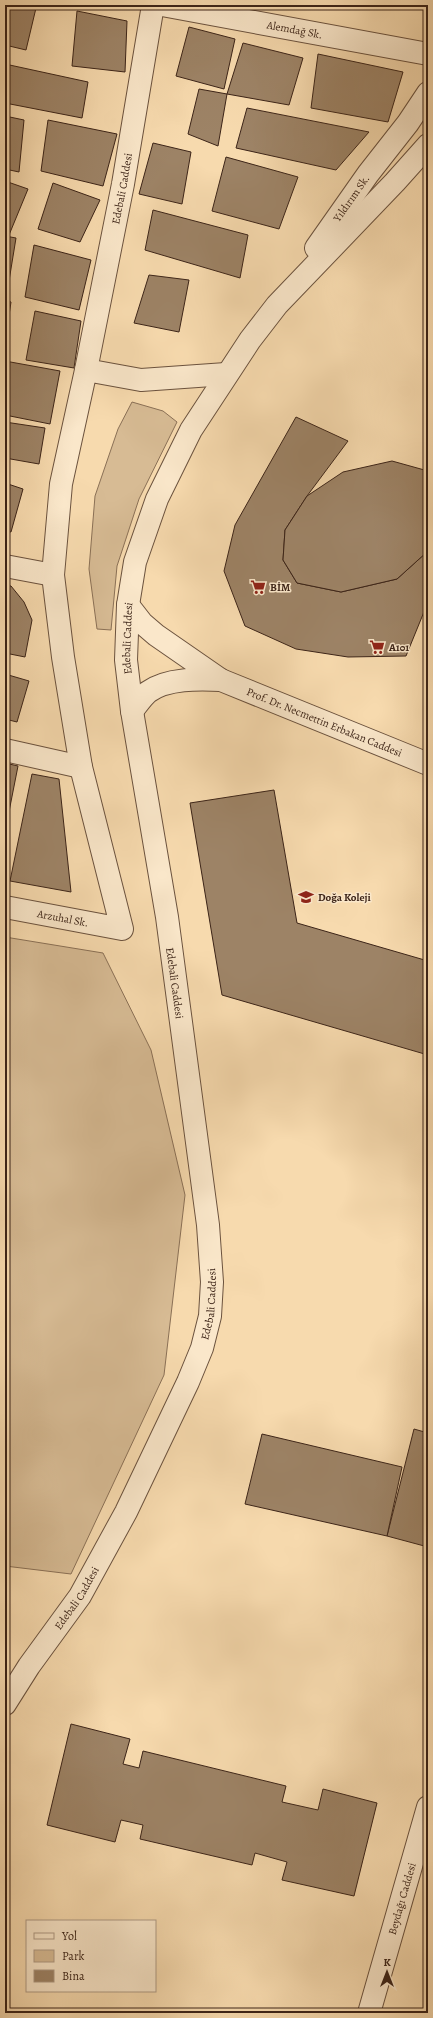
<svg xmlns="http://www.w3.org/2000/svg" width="433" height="2018" viewBox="0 0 433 2018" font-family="Alegreya,serif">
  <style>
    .green { fill: #d7bb94; stroke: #8a7056 }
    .building { fill: #9d8366; stroke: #3c2418 }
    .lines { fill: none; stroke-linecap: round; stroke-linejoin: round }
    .minor-casing { stroke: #6b523e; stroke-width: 24 }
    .minor { stroke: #fae7ca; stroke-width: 22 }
    .labels { text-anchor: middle; stroke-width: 3; stroke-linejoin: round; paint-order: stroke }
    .street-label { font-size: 11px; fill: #3c2418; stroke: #fae7ca }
    .poi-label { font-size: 11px; font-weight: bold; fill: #3c2418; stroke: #fae7ca; text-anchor: start }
  </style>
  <rect width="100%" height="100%" fill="#f7daae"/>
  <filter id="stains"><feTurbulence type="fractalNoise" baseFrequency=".005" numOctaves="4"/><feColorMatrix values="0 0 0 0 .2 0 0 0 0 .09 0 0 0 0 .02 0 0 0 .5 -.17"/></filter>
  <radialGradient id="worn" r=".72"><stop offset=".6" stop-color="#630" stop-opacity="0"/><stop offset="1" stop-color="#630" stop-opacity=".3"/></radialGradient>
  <!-- green -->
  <g class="green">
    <polygon points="132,402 163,411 177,422 139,499 117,566 111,630 97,629 89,569 95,496 118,429"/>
    <polygon points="5,937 103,953 151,1050 185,1195 164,1375 71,1574 5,1566"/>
  </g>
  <!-- building -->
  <g class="building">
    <polygon points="5,5 36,8 26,50 5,45"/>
    <polygon points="77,11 127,21 125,72 72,66"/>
    <polygon points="189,27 235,39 224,89 176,76"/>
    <polygon points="243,43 303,58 289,105 227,94"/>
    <polygon points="318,54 403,72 388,122 311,108"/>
    <polygon points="5,64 88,82 82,118 5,103"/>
    <polygon points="199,89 227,94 218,146 188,134"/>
    <polygon points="247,108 369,132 336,170 236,148"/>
    <polygon points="5,116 24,120 19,172 5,169"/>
    <polygon points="48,120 117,134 103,186 41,171"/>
    <polygon points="153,143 191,152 182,204 139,194"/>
    <polygon points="226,157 298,177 279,229 212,211"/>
    <polygon points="5,181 28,189 9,235 5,233"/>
    <polygon points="53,183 100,200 80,242 38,229"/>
    <polygon points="153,210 248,235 240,278 145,250"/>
    <polygon points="5,236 16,238 9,281 5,280"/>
    <polygon points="34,245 91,260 79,310 25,297"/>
    <polygon points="149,275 189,280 179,332 134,323"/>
    <polygon points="5,300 11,302 5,342"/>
    <polygon points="35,311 81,321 74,368 26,360"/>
    <polygon points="5,361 60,371 50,424 5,415"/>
    <polygon points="296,417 348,441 307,496 285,530 283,560 297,583 341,592 397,579 428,551 428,602 406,656 348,657 296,649 245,626 224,571 235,525"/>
    <polygon points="5,422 45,428 39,464 5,458"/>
    <polygon points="392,461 428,471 428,551 397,579 341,592 297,583 283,560 285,530 307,496 343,472"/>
    <polygon points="5,483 23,489 11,532 5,531"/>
    <polygon points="5,585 11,586 24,602 32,620 25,657 5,653"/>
    <polygon points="5,674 29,681 17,722 5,719"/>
    <polygon points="5,763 18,766 5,832"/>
    <polygon points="32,774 59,779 71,892 10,881"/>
    <polygon points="274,790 297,923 428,961 428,1055 222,995 190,803"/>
    <polygon points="414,1429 428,1433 428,1547 387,1536"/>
    <polygon points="262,1434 402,1467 387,1536 245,1504"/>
    <polygon points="71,1724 130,1739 123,1764 139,1768 143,1751 286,1786 282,1802 318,1810 323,1789 377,1803 354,1896 282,1880 287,1862 255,1853 252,1865 140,1839 143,1825 121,1820 115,1842 47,1825"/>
  </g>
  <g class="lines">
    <!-- minor casing -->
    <g class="minor-casing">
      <g id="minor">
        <path id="s1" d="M162 5 428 54"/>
        <path id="s2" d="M316 248 368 174 408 123 428 93"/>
        <path id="s3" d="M86 370 123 184 153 5"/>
        <polyline points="5,566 53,575"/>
        <path id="s4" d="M128 605 142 623 156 635 221 680 428 764"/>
        <path d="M132 711C137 705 142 697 148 692 167 678 199 679 221 680"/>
        <polyline points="5,750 81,767"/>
        <path id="s5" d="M5 907 122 929 81 767 63 657 53 575 61 484 86 370 141 380 226 374"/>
        <path id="s6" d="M5 1704 29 1666 80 1596 126 1512 188 1382 202 1348 210 1316 212 1282 208 1225 167 917 132 711 126 660 128 605 135 562 157 499 191 430 250 340 277 305 395 182 428 145"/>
        <path id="s7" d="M369 2013 428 1807"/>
      </g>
    </g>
    <!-- minor -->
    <use href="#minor" class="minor"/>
  </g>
  <!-- icons -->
  <defs>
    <g id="supermarket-bare" transform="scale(1.2)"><path d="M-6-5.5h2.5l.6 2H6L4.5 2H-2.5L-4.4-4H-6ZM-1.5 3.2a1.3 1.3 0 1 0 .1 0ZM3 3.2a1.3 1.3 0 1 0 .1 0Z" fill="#8f2418" stroke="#fae7ca" stroke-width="2.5" paint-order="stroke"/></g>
    <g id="school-bare" transform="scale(1.2)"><path d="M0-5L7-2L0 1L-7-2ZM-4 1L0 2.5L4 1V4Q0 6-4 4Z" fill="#8f2418" stroke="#fae7ca" stroke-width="2.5" paint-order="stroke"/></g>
  </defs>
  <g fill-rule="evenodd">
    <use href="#supermarket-bare" x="258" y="587"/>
    <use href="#supermarket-bare" x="377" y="647"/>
    <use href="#school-bare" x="306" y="897"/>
  </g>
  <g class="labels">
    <!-- street labels -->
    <g class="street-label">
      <text dy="4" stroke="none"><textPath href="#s1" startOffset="135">Alemdağ Sk.</textPath></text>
      <text dy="4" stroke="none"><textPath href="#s3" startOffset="185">Edebali Caddesi</textPath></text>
      <text dy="4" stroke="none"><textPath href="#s2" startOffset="61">Yıldırım Sk.</textPath></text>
      <text dy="4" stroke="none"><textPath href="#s6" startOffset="1125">Edebali Caddesi</textPath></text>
      <text dy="4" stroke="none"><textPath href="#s4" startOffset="232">Prof. Dr. Necmettin Erbakan Caddesi</textPath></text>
      <text dy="4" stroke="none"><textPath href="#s5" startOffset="59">Arzuhal Sk.</textPath></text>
      <text transform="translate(175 983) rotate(82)" y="4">Edebali Caddesi</text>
      <text dy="4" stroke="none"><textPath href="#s6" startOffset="453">Edebali Caddesi</textPath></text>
      <text dy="4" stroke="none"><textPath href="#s6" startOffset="128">Edebali Caddesi</textPath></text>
      <text dy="4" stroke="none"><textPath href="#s7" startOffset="119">Beydağı Caddesi</textPath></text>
    </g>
    <!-- poi labels -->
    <g class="poi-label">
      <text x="270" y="591">BİM</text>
      <text x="389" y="651">A101</text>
      <text x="318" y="901">Doğa Koleji</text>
    </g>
  </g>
  <!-- margin -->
  <rect width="433" height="2018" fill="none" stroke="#f7daae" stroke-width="20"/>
  <rect x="6" y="6" width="421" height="2006" fill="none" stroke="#3c2418" stroke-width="2"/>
  <rect x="10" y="10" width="413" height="1998" fill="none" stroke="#3c2418"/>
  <!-- legend -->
  <rect x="26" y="1920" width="130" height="72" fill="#fae7ca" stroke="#ae9983"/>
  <rect x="34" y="1933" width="20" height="6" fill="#fae7ca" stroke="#ae9983"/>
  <text x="62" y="1940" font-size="12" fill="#3c2418">Yol</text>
  <rect x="34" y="1950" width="20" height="12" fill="#d7bb94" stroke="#ae9983"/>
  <text x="62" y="1960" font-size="12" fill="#3c2418">Park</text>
  <rect x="34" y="1970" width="20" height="12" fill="#9d8366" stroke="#ae9983"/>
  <text x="62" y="1980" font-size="12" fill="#3c2418">Bina</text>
  <!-- north arrow -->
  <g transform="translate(387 1972)" stroke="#fae7ca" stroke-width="3" paint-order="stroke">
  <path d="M0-3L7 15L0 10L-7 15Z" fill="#3c2418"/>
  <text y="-6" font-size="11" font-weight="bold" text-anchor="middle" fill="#3c2418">K</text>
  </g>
  <rect width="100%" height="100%" filter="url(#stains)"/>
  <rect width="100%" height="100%" fill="url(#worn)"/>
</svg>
